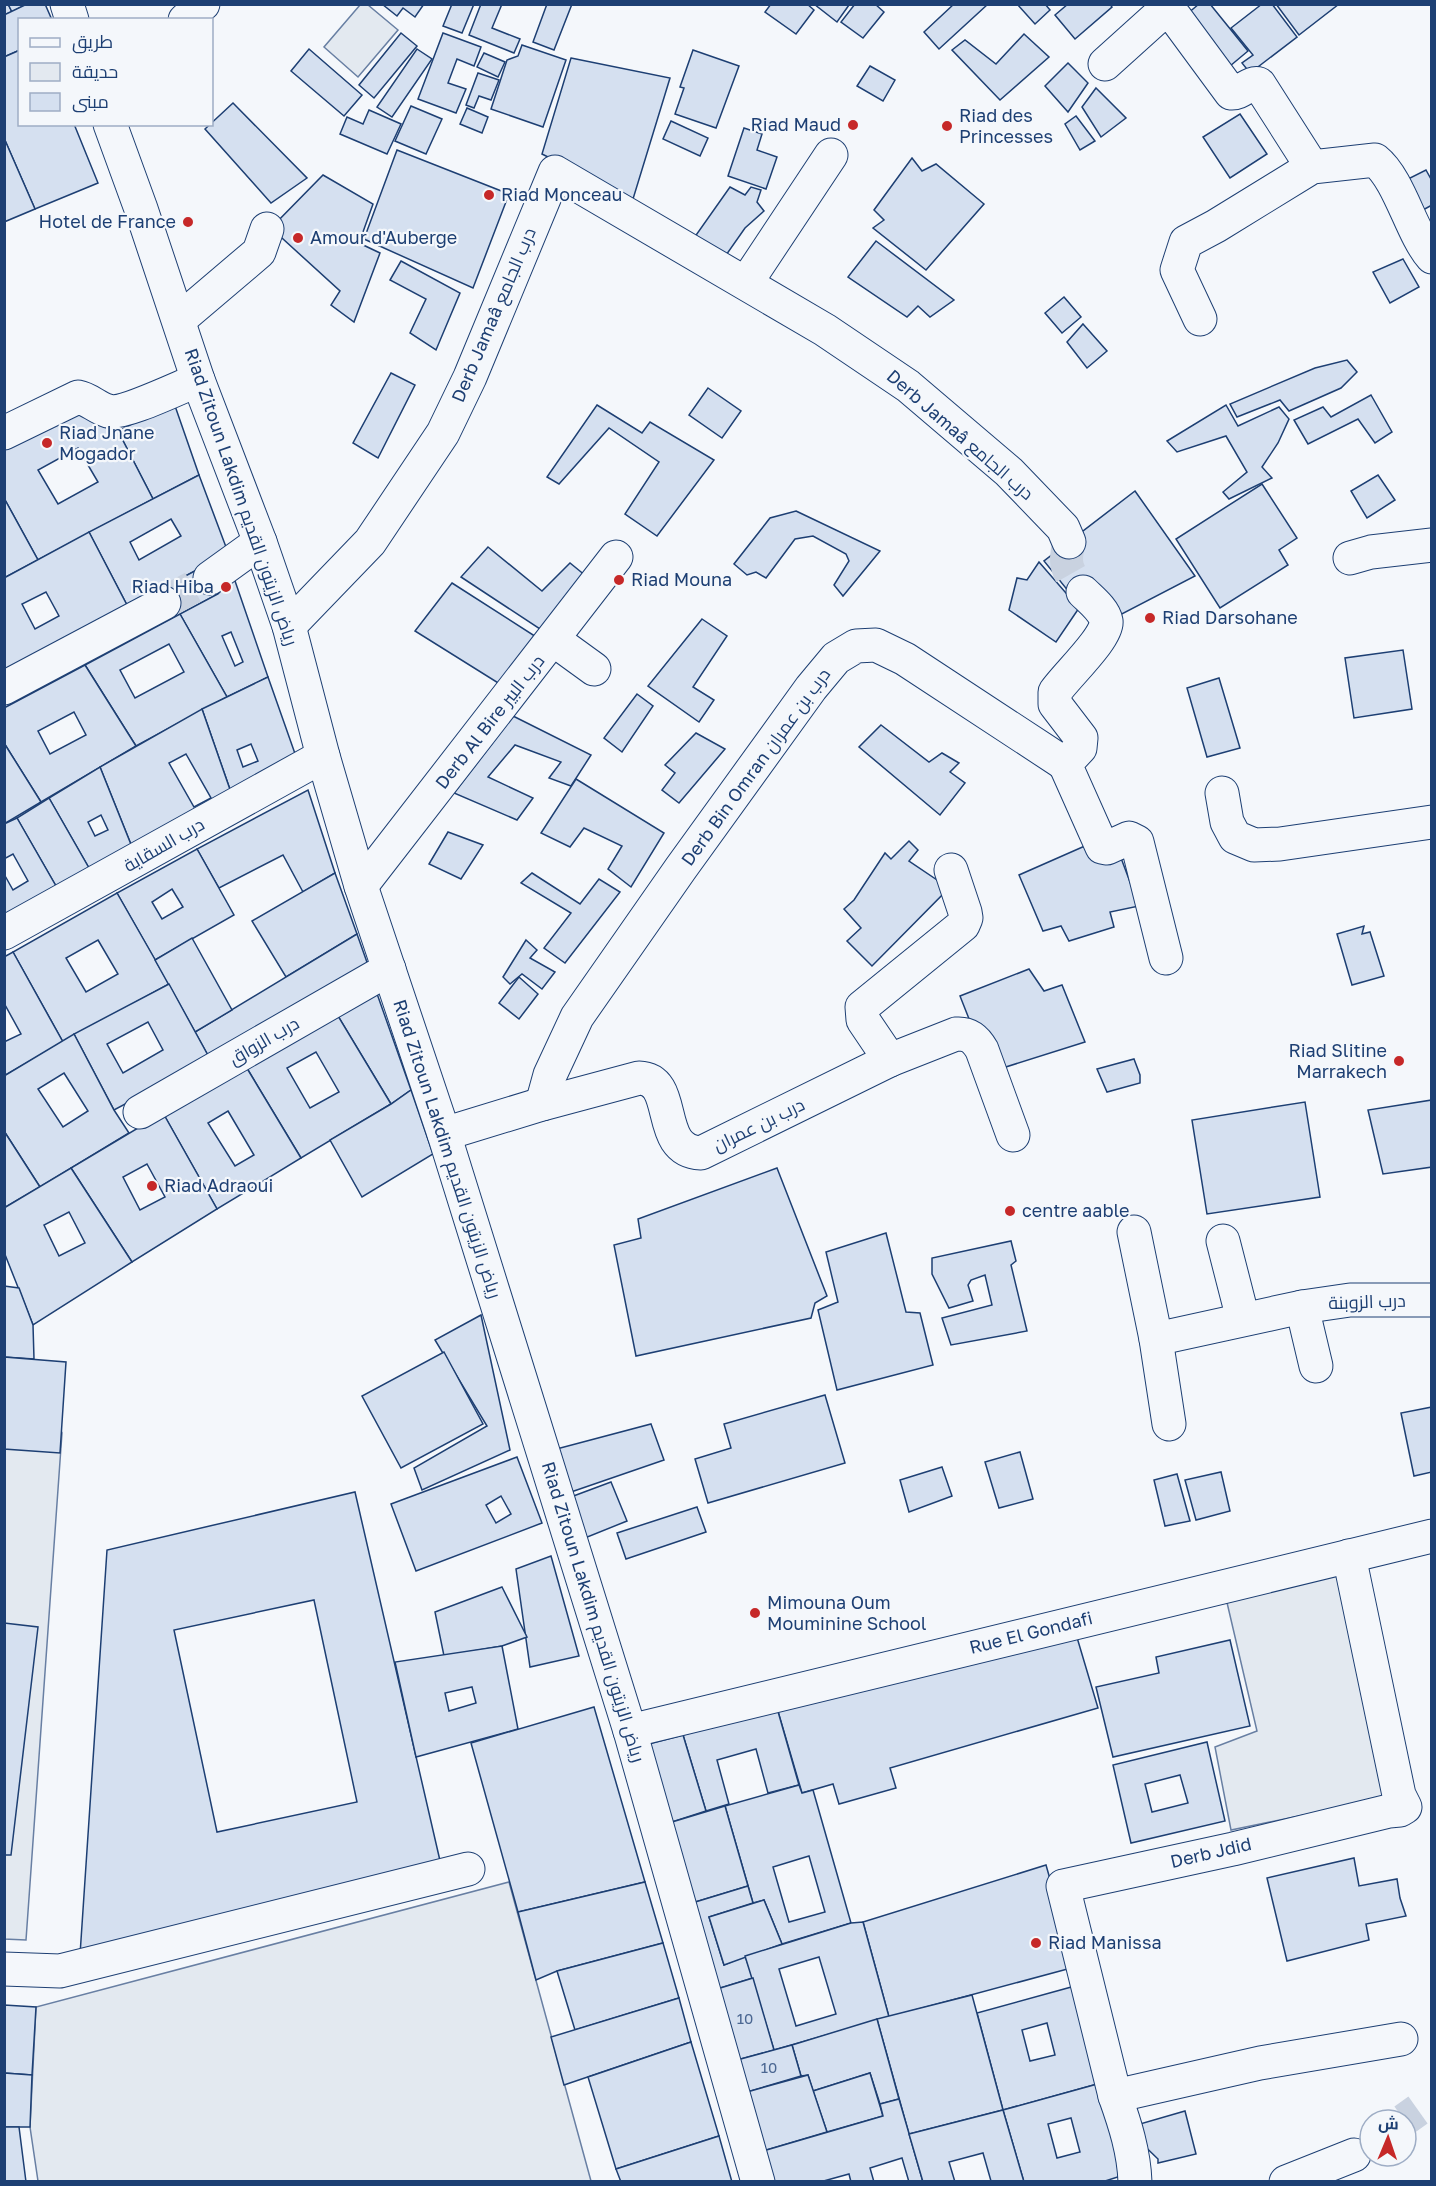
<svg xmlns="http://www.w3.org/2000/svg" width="1436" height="2186" viewBox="0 0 1436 2186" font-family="'Golos Text',Cairo,sans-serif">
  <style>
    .green { fill: #e3e9f0; stroke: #687fa3; stroke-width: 1.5 }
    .building { fill: #d5e0f0; stroke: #1d3f73; stroke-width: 1.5; fill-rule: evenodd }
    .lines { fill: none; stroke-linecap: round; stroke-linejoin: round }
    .minor-tunnel { stroke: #c9d2e0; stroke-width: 33; stroke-dasharray: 33 16; stroke-linecap: butt }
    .minor-casing { stroke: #1d3f73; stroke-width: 35 }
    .minor { stroke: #f4f7fb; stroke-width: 33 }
    .poi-dot { fill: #c62828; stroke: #f4f7fb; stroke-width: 2 }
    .labels { text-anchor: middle; stroke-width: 4.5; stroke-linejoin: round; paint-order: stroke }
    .number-label { font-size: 15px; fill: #4b6792 }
    .poi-label { font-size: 18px; fill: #1d3f73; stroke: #f4f7fb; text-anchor: start }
    .street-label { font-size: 18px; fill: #1d3f73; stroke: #f4f7fb }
  </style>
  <rect width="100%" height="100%" fill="#f4f7fb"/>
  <!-- green -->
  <g class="green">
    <polygon points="360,5 368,5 398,30 358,77 324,47"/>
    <polygon points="4,1312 62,1433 26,1940 4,1939"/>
    <polygon points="1346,1563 1391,1797 1231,1830 1215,1747 1257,1731 1225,1594"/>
    <polygon points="509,1882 591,2181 38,2181 30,2127 36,2007"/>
  </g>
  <!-- building -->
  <g class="building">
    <polygon points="4,4 8,4 12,12 4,15"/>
    <polygon points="8,4 27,4 12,12"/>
    <polygon points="27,4 45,4 52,20 20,20 20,50 4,57 4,15"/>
    <polygon points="382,4 424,4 415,17 403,8 397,16"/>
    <polygon points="452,4 474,4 462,33 443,26"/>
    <polygon points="481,4 502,4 492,28 520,39 514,53 469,35"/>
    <polygon points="547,4 572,4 554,50 533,42"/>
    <polygon points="771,4 807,4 814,10 796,34 765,12"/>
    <polygon points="814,4 848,4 849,5 837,22"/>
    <polygon points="855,4 875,4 884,12 863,38 841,22"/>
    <polygon points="954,4 988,4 939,49 924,32"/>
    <polygon points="1017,4 1045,4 1050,10 1035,24"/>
    <polygon points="1068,4 1110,4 1112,7 1075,39 1055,15"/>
    <polygon points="1199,4 1210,4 1248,51 1230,66 1187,14"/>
    <polygon points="1262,4 1272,4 1297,37 1250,73 1242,63 1253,55 1231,28"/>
    <polygon points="1276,4 1339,4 1299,35"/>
    <polygon points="401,33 417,46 374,98 359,85"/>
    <polygon points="443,33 481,47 474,66 457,59 448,83 466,89 456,113 418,99"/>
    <polygon points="1024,34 1049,57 1000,100 952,50 965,40 996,64"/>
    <polygon points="522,45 566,60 543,127 491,109 507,60 518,56"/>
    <polygon points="309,49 362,95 344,116 291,71"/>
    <polygon points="417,49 432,59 392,117 377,107"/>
    <polygon points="20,50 20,124 74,124 98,183 35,209 4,138 4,57"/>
    <polygon points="693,50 739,66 716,128 675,114 684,88 680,87"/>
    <polygon points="484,53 505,62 498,77 477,67"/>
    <polygon points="571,58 670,78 633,199 542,154"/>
    <polygon points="1068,63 1088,83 1068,112 1045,86"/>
    <polygon points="870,66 895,80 883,101 857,86"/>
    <polygon points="478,73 499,80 491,100 479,96 474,108 466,105"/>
    <polygon points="1096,88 1126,118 1101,137 1082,107"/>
    <polygon points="233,103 307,178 271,203 205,129"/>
    <polygon points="411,106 442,119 426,154 395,141"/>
    <polygon points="467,108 488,117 482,133 460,124"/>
    <polygon points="369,110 401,124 387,154 340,134 347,117 363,124"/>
    <polygon points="1240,114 1267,154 1230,178 1203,137"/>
    <polygon points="1076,116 1095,141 1080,150 1065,124"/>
    <polygon points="671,121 708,138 700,156 663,139"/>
    <polygon points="744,128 762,134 757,150 777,157 766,189 728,176"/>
    <polygon points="4,138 35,209 4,222"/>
    <polygon points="397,150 509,194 473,288 364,239"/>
    <polygon points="912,158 922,171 936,164 984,204 926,270 873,228 884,220 874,210"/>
    <polygon points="1426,170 1432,181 1432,205 1414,215 1398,184"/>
    <polygon points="323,175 373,204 359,243 380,253 354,322 331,305 340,291 271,228"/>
    <polygon points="730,187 745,195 751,187 761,190 757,202 764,211 745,228 724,258 694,238"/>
    <polygon points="876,241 954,300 930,317 918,306 907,317 848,277"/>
    <polygon points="1403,259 1419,287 1390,303 1373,272"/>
    <polygon points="401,261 460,293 436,350 410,333 426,299 390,280"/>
    <polygon points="1064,297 1081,317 1062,333 1045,313"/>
    <polygon points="1083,324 1107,351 1087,368 1067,342"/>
    <polygon points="1347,360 1357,372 1341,388 1289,411 1280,400 1237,417 1230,404 1315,368"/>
    <polygon points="391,373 415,385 378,458 353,443"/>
    <polygon points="708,388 741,411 722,438 689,415"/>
    <polygon points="1371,395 1392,432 1375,443 1358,419 1308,444 1294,420 1323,407 1331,417"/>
    <polygon points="174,403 199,475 153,499 118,431"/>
    <polygon points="597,405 642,433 650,422 714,460 657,536 625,514 659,462 609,428 559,484 547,477"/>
    <polygon points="1226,405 1238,426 1279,407 1289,419 1278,443 1262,467 1272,478 1229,499 1223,492 1247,472 1226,436 1177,452 1167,441"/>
    <path d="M67 408 118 431 153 499 38 560 4 498V441ZM78 448 98 482 58 504 38 470Z"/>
    <path d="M199 475 226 547 206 565 128 607 89 532ZM171 519 181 536 139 560 130 542Z"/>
    <polygon points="1378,475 1395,500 1367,518 1351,491"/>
    <polygon points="1262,484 1297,538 1279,550 1288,565 1220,608 1176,539"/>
    <polygon points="1135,491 1195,576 1118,616 1073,597 1044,561"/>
    <polygon points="4,498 38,560 4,578"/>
    <polygon points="796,511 880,551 843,596 834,585 849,561 846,554 813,536 795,539 766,578 756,572 747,575 734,564 770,518"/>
    <path d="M89 532 128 607 4 672V578ZM46 592 59 616 35 629 22 604Z"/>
    <polygon points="488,547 542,591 570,563 586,576 543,631 461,577"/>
    <polygon points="1039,562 1079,608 1056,642 1009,610 1017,578 1027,580"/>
    <polygon points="206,565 218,594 171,619 159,590"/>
    <path d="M234 578 268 677 227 697 180 614 218 594ZM231 632 243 662 235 666 222 636Z"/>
    <polygon points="452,583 544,642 503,686 415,631"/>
    <path d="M180 614 227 697 136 746 85 665ZM169 644 184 672 135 698 120 670Z"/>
    <polygon points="702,619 727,636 693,687 714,700 699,722 648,686"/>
    <polygon points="1403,650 1412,709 1354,718 1345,658"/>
    <path d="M85 665 136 746 41 802 4 743V708ZM74 712 86 735 50 754 38 731Z"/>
    <path d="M268 677 299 765 234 801 202 709ZM251 744 258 761 243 767 237 750Z"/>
    <polygon points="1219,678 1240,748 1207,757 1187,688"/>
    <polygon points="637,694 653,706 622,752 604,738"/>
    <path d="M202 709 234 801 134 852 100 767ZM186 754 211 798 194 807 169 763Z"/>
    <polygon points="513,716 591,755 571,786 549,778 561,762 515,745 488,777 533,798 517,820 454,793"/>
    <polygon points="881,725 929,762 942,753 959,763 950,772 965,783 940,815 859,747"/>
    <polygon points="696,733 725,749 679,803 662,790 675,773 665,765"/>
    <polygon points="4,743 41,802 4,824"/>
    <path d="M100 767 134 852 93 875 49 798ZM101 815 108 830 95 836 88 822Z"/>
    <polygon points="576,779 664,833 631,887 608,869 622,846 584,828 570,847 541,833"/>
    <polygon points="308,790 335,873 303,892 283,855 219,888 197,849"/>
    <polygon points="49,798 93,875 60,893 17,818"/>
    <polygon points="17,818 60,893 4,924 4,874 13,890 28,881 13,854 4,859 4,824"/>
    <polygon points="448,832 483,845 461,879 429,864"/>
    <polygon points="1112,834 1139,906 1110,912 1114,927 1069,941 1061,926 1043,931 1019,875"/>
    <polygon points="909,841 918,850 909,861 949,888 872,966 847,941 861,928 844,909 854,900 885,853 891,859"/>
    <path d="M197 849 234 915 155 960 117 893ZM172 889 183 907 162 919 152 902Z"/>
    <polygon points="335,873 357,934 286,977 252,921"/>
    <polygon points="532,873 580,904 599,879 620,892 565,963 544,948 571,913 521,883"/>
    <path d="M117 893 169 984 63 1042 13 952ZM98 940 118 974 86 992 66 958Z"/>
    <polygon points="1364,926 1362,934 1370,932 1384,976 1352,985 1337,934"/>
    <polygon points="357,934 369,968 210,1059 195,1032"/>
    <polygon points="192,938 232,1010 195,1032 155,960"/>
    <polygon points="526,940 537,950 530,958 555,972 542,989 522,974 510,984 503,977"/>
    <polygon points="13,952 63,1042 4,1076 4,1042 21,1034 4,1003 4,957"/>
    <polygon points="1029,969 1044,991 1062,985 1085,1042 990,1072 960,996"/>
    <polygon points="519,977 538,994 519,1019 499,1003"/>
    <path d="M169 984 210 1059 114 1110 74 1034ZM148 1022 163 1050 123 1073 107 1044Z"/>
    <polygon points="375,988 411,1090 391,1104 335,1011"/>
    <path d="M335 1011 391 1104 301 1158 245 1065ZM316 1052 339 1092 310 1108 287 1068Z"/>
    <path d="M74 1034 114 1110 129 1133 40 1187 4 1131V1076ZM64 1073 88 1111 63 1127 38 1089Z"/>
    <polygon points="1134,1059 1140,1075 1140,1083 1107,1092 1097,1069"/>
    <path d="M245 1065 301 1158 217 1209 163 1113ZM228 1111 254 1155 235 1166 208 1123Z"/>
    <polygon points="411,1090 433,1154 362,1197 330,1140 391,1104"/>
    <polygon points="1432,1100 1432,1167 1383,1174 1368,1110"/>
    <polygon points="1305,1102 1320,1197 1207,1214 1192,1120"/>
    <path d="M163 1113 217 1209 132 1262 71 1168ZM147 1164 165 1197 140 1210 123 1177Z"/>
    <polygon points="4,1131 40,1187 4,1208"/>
    <path d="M71 1168 132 1262 33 1325 4 1252V1208ZM69 1212 85 1243 59 1256 44 1225Z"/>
    <polygon points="777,1168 827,1296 815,1303 811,1318 636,1356 614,1245 641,1238 638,1219"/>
    <polygon points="886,1233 906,1312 920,1313 933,1365 837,1390 818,1310 838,1302 826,1252"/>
    <polygon points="1011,1241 1016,1261 1011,1265 1027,1331 951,1345 942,1318 992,1305 985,1275 971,1280 968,1285 973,1301 949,1308 932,1274 932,1258"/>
    <polygon points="4,1286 19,1288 33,1325 34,1359 4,1357"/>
    <polygon points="481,1315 510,1450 422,1490 414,1468 487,1426 435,1340"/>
    <polygon points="444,1352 483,1424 401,1468 362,1396"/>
    <polygon points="4,1357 66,1362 60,1453 4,1449"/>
    <polygon points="825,1395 845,1463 708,1503 695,1459 731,1448 724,1424"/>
    <polygon points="1432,1407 1432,1472 1414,1476 1401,1413"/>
    <polygon points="651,1424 664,1460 542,1502 530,1456"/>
    <polygon points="1020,1452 1033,1499 999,1508 985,1462"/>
    <path d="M517 1457 542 1523 416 1571 391 1504ZM501 1496 511 1514 496 1523 486 1505Z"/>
    <polygon points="942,1467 952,1496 909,1512 900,1480"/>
    <polygon points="1221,1472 1230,1511 1196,1520 1185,1480"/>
    <polygon points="1177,1474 1190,1521 1165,1526 1154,1480"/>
    <polygon points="611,1482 627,1521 560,1548 544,1507"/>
    <path d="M355 1492 441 1865 80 1955 107 1550ZM314 1600 357 1802 217 1832 174 1630Z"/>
    <polygon points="697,1507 706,1532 626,1559 617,1533"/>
    <polygon points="551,1556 579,1656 530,1667 516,1569"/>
    <polygon points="502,1587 527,1637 502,1646 444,1656 435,1612"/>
    <polygon points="4,1623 38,1627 11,1855 4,1855"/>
    <polygon points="1073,1624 1098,1708 890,1768 896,1788 839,1804 833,1784 802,1793 777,1708"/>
    <polygon points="1230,1640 1250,1726 1113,1757 1096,1687 1159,1673 1156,1657"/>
    <path d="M502 1646 518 1729 416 1757 395 1662ZM472 1687 476 1703 449 1711 445 1693Z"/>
    <polygon points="594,1707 645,1882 518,1912 471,1743"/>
    <polygon points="777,1708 799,1785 768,1793 756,1749 717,1760 729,1804 706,1811 683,1735"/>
    <polygon points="683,1735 706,1811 672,1822 649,1744"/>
    <path d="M1207 1742 1225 1821 1131 1843 1113 1765ZM1180 1775 1188 1803 1152 1812 1145 1784Z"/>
    <path d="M799 1785 802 1793 813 1790 851 1923 782 1944 764 1900 753 1903 725 1806ZM809 1856 825 1912 789 1922 773 1867Z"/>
    <polygon points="725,1806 748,1886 692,1903 672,1822"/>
    <polygon points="1354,1858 1359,1886 1397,1879 1400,1898 1406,1916 1366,1924 1369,1940 1287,1961 1267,1878"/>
    <polygon points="1046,1865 1075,1967 889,2017 863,1922"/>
    <polygon points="645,1882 663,1943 557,1971 536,1980 518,1912"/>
    <polygon points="748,1886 753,1903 709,1917 724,1965 745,1956 753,1978 717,1989 692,1903"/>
    <polygon points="764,1900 782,1944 724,1965 709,1917"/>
    <path d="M863 1922 889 2017 774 2050 745 1956 851 1923ZM819 1957 836 2014 796 2026 779 1969Z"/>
    <polygon points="663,1943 679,1998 575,2030 557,1971"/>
    <polygon points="753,1978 774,2050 737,2060 717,1989"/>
    <path d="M1075 1986 1101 2083 1003 2110 977 2013ZM1047 2023 1055 2055 1030 2061 1022 2030Z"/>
    <polygon points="972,1995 1003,2110 909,2134 877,2019"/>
    <polygon points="679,1998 691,2042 564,2085 551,2037"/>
    <polygon points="4,2005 36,2007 32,2075 4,2073"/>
    <polygon points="877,2019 899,2099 880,2104 870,2073 813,2091 808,2075 801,2076 792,2045"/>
    <polygon points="691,2042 719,2136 616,2169 588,2077"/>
    <polygon points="792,2045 801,2076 747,2092 737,2060"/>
    <polygon points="4,2073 32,2075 30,2127 4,2127"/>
    <polygon points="870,2073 883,2116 827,2132 813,2091"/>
    <polygon points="808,2075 827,2132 763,2151 747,2092"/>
    <path d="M1101 2083 1124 2175 1102 2182H1024L1003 2110ZM1071 2118 1080 2152 1057 2158 1048 2124Z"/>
    <polygon points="899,2099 923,2182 909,2182 902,2158 870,2168 874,2182 851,2182 849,2174 820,2182 772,2182 763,2151 883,2116 880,2104"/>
    <polygon points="1003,2110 1024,2182 988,2182 991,2181 983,2153 949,2162 955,2182 923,2182 909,2134"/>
    <polygon points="1185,2111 1196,2154 1158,2163 1158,2159 1126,2128"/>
    <polygon points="4,2127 19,2127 26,2182 4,2182"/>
    <polygon points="719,2136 732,2182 621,2182 616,2169"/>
  </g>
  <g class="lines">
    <!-- minor-tunnel -->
    <g class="minor-tunnel">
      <path d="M1069 542C1063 568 1068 571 1083 592"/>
      <polyline points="164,603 210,578"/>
      <polyline points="1404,2120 1418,2110"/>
    </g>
    <!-- minor casing -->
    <g class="minor-casing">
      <g id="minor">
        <polyline points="67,4 72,20"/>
        <polyline points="185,20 203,4"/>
        <path d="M1105 64 1156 18 1165 14 1175 17 1231 93C1241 94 1250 81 1259 84L1312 167"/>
        <polyline points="110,124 141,209 198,380 260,542 289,626 323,756 361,886 444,1134 630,1731 758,2182"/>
        <polyline points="746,283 831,155"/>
        <path d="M1200 319 1177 270 1186 242 1216 226 1312 167 1375 160C1400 180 1411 233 1432 257"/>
        <polyline points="179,320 259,252 267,229"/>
        <path d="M4 433 78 397C89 399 97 408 108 411 123 415 180 387 198 380"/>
        <polyline points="1350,558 1371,552 1432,545"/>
        <polyline points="210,578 260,542"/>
        <path d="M1083 592C1091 600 1104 610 1106 621 1109 636 1065 677 1055 692V704L1081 738 1080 748 1065 764 1102 847 1107 848 1129 838 1137 842 1166 958"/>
        <polyline points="289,626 370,542 443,433 470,377 555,172 825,330 908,386 1009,472 1063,528 1069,542"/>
        <polyline points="554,640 594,669"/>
        <polyline points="4,688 164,603"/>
        <polyline points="1222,793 1227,822 1235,837 1254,845 1280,844 1432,822"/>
        <polyline points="361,886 616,557"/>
        <polyline points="4,933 323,756"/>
        <polyline points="890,1060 863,1020 862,1007 963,925 966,918 965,912 951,870"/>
        <polyline points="542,1104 550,1075 577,1017 681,868 811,688 836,658 856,646 876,645 905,659 1065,764"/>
        <polyline points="140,1112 389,969"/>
        <path d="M444 1134 542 1104 639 1078C680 1079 653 1151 701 1153L890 1060 956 1034C969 1033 976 1039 982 1050L1013 1135"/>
        <polyline points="1134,1232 1156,1339 1169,1424"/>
        <polyline points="1223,1241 1243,1319"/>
        <polyline points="1302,1307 1316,1366"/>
        <polyline points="1156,1339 1302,1307 1350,1300 1432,1300"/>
        <polyline points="630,1731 1432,1536"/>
        <polyline points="4,1969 60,1971 468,1869"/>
        <polyline points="1115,2096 1260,2063 1401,2039"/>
        <path d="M1135 2182C1134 2152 1125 2124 1115 2096L1063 1886 1233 1849 1389 1811 1400 1810 1405 1807 1399 1795 1349 1556"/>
        <polyline points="1286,2182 1354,2155"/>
      </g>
    </g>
    <!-- minor -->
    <use href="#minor" class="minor"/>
  </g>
  <!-- markers -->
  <g class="poi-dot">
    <circle cx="853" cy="125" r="6"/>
    <circle cx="947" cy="126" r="6"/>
    <circle cx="489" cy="195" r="6"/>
    <circle cx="188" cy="222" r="6"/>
    <circle cx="298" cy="238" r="6"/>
    <circle cx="47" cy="443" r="6"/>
    <circle cx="619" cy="580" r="6"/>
    <circle cx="226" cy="587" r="6"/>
    <circle cx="1150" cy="618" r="6"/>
    <circle cx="1399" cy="1061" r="6"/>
    <circle cx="152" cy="1186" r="6"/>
    <circle cx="1010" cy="1211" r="6"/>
    <circle cx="755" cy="1613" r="6"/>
    <circle cx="1036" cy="1943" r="6"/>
  </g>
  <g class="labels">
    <!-- number labels -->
    <g class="number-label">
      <text x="745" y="2024">10</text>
      <text x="769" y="2073">10</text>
    </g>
    <!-- poi labels -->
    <g class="poi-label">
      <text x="959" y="122">Riad des<tspan x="959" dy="21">Princesses</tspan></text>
      <text x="841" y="131" text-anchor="end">Riad Maud</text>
      <text x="501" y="201">Riad Monceau</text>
      <text x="176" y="228" text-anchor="end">Hotel de France</text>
      <text x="310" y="244">Amour d'Auberge</text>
      <text x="59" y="439">Riad Jnane<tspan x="59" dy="21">Mogador</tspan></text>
      <text x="631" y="586">Riad Mouna</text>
      <text x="214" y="593" text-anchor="end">Riad Hiba</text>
      <text x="1162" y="624">Riad Darsohane</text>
      <text x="1387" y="1057" text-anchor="end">Riad Slitine<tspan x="1387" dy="21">Marrakech</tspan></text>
      <text x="164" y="1192">Riad Adraoui</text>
      <text x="1022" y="1217">centre aable</text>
      <text x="767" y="1609">Mimouna Oum<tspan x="767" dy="21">Mouminine School</tspan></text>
      <text x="1048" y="1949">Riad Manissa</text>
    </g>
    <!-- street labels -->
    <g class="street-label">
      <text transform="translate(494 315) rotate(-67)" y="6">Derb Jamaâ درب الجامع</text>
      <text transform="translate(960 435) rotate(41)" y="6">Derb Jamaâ درب الجامع</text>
      <text transform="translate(241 497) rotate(71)" y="6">Riad Zitoun Lakdim رياض الزيتون القديم</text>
      <text transform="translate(490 722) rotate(-52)" y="6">Derb Al Bire درب البير</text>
      <text transform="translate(756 767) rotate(-54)" y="6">Derb Bin Omran درب بن عمران</text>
      <text transform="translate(164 845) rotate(-30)" y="6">درب السقاية</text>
      <text transform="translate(264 1041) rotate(-30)" y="6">درب الزواق</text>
      <text transform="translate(759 1125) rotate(-26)" y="6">درب بن عمران</text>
      <text transform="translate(447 1149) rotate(72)" y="6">Riad Zitoun Lakdim رياض الزيتون القديم</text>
      <text transform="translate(1367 1302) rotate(-2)" y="6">درب الزوبنة</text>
      <text transform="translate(593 1612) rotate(73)" y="6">Riad Zitoun Lakdim رياض الزيتون القديم</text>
      <text transform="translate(1031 1633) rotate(-14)" y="6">Rue El Gondafi</text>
      <text transform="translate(1211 1853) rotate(-13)" y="6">Derb Jdid</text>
    </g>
  </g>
  <!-- border -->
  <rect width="1436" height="2186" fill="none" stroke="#1d3f73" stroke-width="12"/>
  <!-- legend -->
  <rect x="18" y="18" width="195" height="108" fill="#f4f7fb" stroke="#9eadc5" stroke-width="1.5"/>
  <rect x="30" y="38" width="30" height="9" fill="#f4f7fb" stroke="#9eadc5" stroke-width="1.5"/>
  <text x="72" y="48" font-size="18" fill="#1d3f73">طريق</text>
  <rect x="30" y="63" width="30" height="18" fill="#e3e9f0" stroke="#9eadc5" stroke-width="1.5"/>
  <text x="72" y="78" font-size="18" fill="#1d3f73">حديقة</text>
  <rect x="30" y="93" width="30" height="18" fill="#d5e0f0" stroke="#9eadc5" stroke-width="1.5"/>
  <text x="72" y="108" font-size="18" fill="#1d3f73">مبنى</text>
  <!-- north arrow -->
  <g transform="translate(1388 2138) rotate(2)"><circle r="28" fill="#f4f7fb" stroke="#9eadc5" stroke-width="1.5"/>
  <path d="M0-4.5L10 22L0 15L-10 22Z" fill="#c62828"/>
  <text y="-9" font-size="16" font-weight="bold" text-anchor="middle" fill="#1d3f73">ش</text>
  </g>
</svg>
